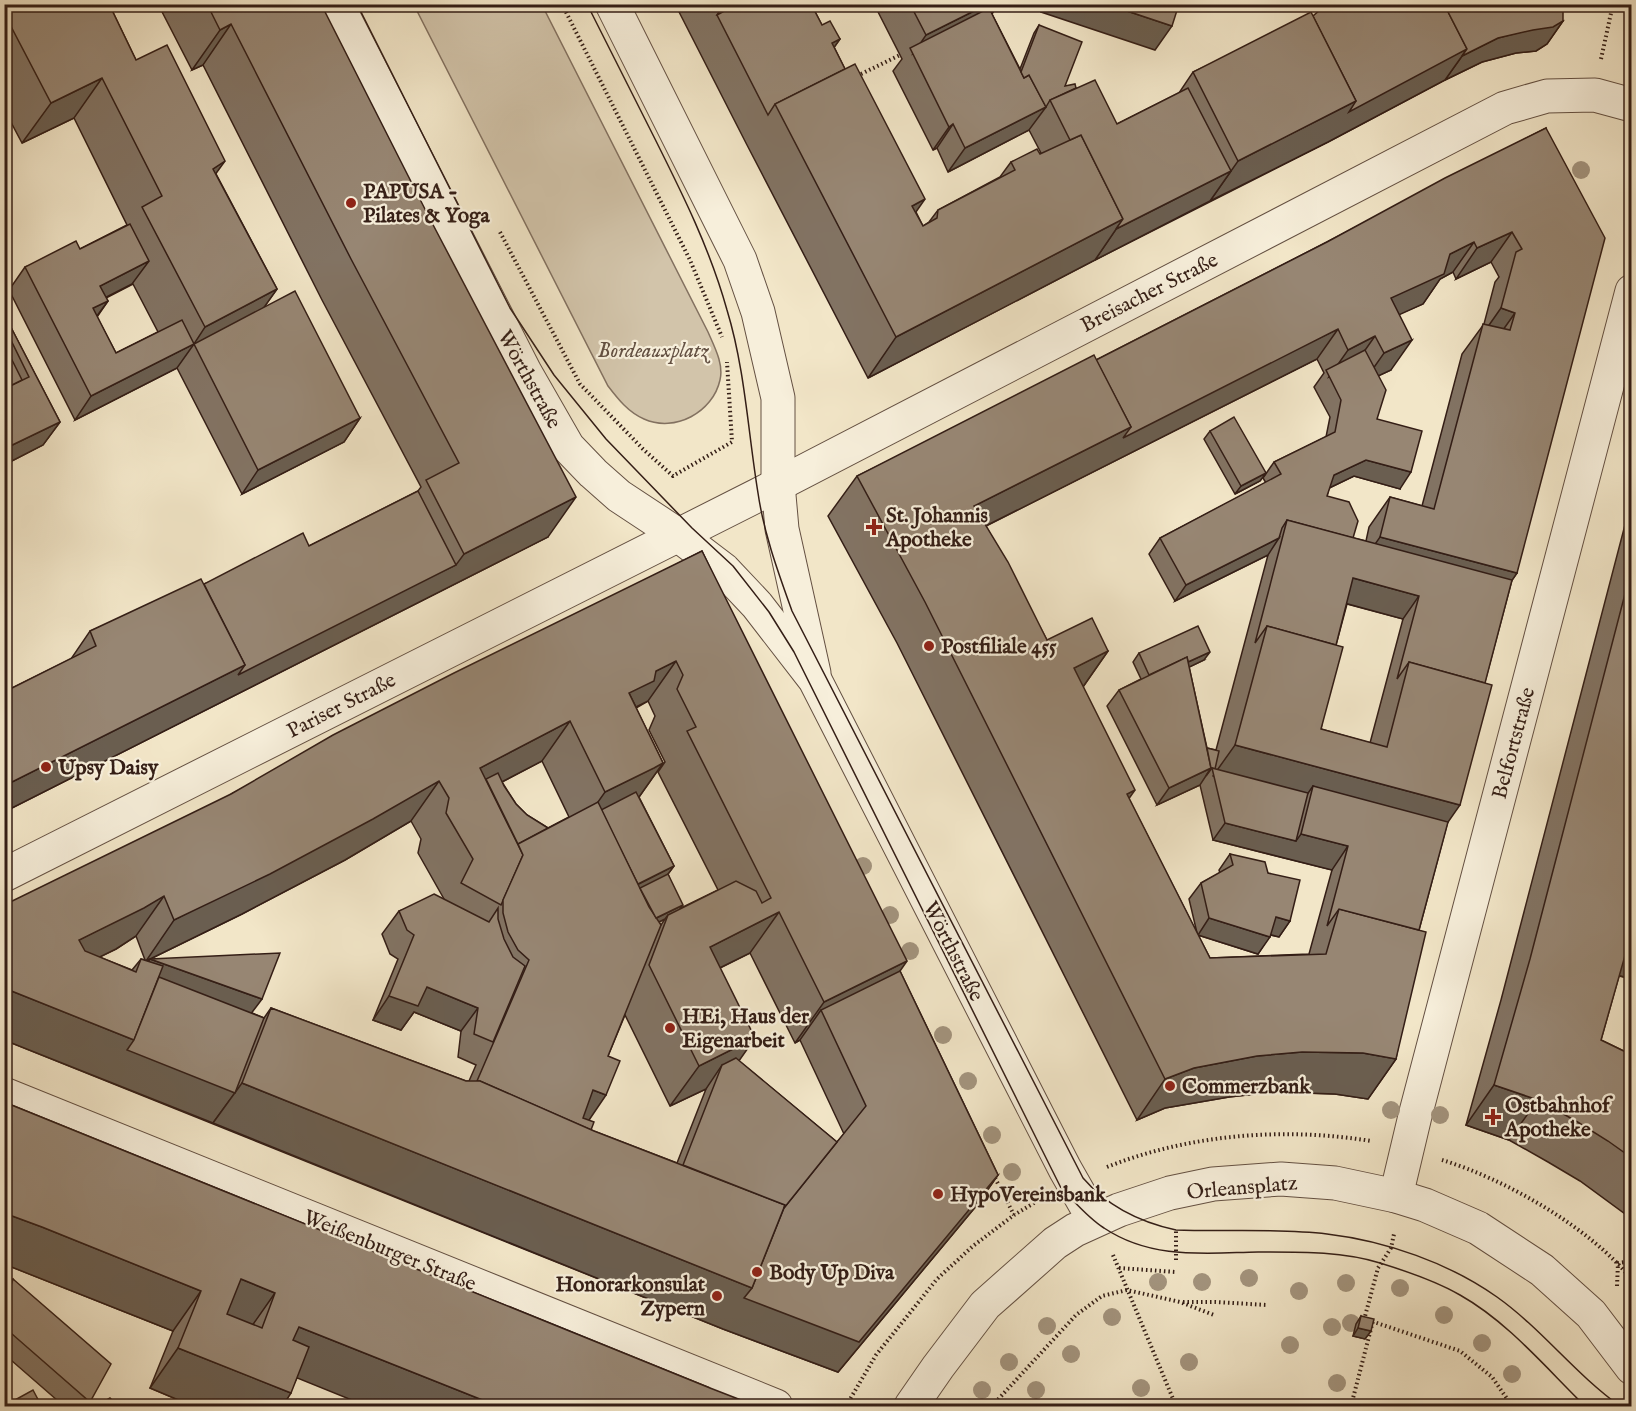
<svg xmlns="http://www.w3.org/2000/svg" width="1636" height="1411" viewBox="0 0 1636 1411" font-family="'IM FELL English',serif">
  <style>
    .park { fill: #d2c4aa; stroke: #837160; stroke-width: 1.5 }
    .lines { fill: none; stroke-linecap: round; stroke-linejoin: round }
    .minor-casing { stroke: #645042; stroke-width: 35 }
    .path { stroke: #341e16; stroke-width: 4; stroke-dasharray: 1.5 3; stroke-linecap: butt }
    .minor { stroke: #f7efdb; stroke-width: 33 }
    .tram { stroke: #341e16; stroke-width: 1.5 }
    .tree { fill: #a3947e }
    .wall { fill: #827363; stroke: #341e16; stroke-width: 1.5; fill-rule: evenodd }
    .shaded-wall { fill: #6a5e50; stroke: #341e16; stroke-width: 1.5 }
    .building { fill: #978673; stroke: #341e16; stroke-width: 1.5; fill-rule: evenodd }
    .poi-dot { fill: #8f2418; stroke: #f7efdb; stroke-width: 2 }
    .labels { text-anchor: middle; stroke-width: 4.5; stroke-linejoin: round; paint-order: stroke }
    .poi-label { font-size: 21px; font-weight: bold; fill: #341e16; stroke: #f7efdb; text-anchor: start }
    .street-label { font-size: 21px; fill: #341e16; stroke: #f7efdb }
    .park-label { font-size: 21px; font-style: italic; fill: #635042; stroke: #f7efdb }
  </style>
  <rect width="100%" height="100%" fill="#f2e6c8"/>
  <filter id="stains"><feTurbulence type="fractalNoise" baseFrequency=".00333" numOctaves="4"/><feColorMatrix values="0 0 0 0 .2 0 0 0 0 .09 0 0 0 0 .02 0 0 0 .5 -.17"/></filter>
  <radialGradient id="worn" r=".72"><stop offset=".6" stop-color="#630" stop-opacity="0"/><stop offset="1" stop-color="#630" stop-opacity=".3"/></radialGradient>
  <!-- park -->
  <path class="park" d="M414 5H542L708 332C714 346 724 364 720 380 713 412 675 433 644 419 628 412 618 399 608 386Z"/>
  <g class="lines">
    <!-- minor casing -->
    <g class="minor-casing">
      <g id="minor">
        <polyline points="337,4 525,372 568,447 593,473 619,496 678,535 724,570 757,605 815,680 1065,1169 1094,1220"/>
        <polyline points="612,4 740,260 758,312 778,398 778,484 782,529 814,673"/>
        <polyline points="4,875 758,495 1505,108 1547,96 1595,95 1632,105"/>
        <polyline points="4,1094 776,1406"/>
        <polyline points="1396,1196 1415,1116 1632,291"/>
        <polyline points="911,1406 938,1367 985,1305 1055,1243 1075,1230 1119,1210 1170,1193 1213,1184 1281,1179 1335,1183 1396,1196 1425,1205 1478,1228 1542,1270 1591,1314 1632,1368"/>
      </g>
    </g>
    <!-- path -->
    <g class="path">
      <polyline points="562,4 690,260 722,337"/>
      <polyline points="1601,59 1613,4"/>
      <polyline points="857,76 900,55"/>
      <polyline points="500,232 580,384 643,449 673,476 732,442 727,362"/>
      <path d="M1442 1160C1505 1179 1591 1228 1632 1280"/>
      <path d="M1107 1167C1190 1134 1284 1127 1371 1141"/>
      <polyline points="993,1174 1014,1215"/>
      <polyline points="1113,1255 1176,1406"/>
      <polyline points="1176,1260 1176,1230"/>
      <polyline points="1119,1268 1176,1272"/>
      <polyline points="1617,1286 1618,1263 1632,1261"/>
      <polyline points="1183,1302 1215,1302 1267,1305"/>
      <polyline points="1364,1320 1378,1268 1391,1248 1394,1234"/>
      <polyline points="1368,1320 1460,1351 1492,1377 1510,1403 1511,1406"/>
      <polyline points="344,1406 347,1397"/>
      <polyline points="846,1406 876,1355 937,1279 973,1246 1014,1215 1039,1200"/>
      <polyline points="992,1406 1076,1315 1102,1296 1127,1290 1180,1302 1214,1315"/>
      <polyline points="1351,1406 1373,1321"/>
    </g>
    <!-- minor -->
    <use href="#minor" class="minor"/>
    <!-- tram -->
    <g class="tram">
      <path d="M357 4 510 308 554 375 606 439 692 528 733 566 769 612 794 652 1061 1188C1075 1202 1088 1218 1104 1228 1152 1260 1205 1253 1258 1252 1298 1252 1341 1251 1380 1263 1406 1271 1436 1281 1460 1295 1508 1322 1546 1368 1585 1406"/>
      <path d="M587 4C610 49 632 94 655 139 683 195 710 249 727 310 745 369 748 432 758 493 764 534 778 572 792 611L1083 1178C1108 1207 1139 1222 1176 1230 1226 1232 1278 1228 1327 1234 1386 1241 1449 1263 1497 1297 1542 1329 1575 1374 1620 1406"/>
    </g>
  </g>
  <!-- trees -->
  <g class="tree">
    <circle cx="1581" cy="170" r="9"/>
    <circle cx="863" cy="866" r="9"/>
    <circle cx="890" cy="915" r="9"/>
    <circle cx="910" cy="951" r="9"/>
    <circle cx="943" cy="1035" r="9"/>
    <circle cx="968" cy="1081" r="9"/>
    <circle cx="1391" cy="1110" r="9"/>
    <circle cx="1440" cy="1115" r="9"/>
    <circle cx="992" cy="1135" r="9"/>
    <circle cx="1012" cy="1172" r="9"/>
    <circle cx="1249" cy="1278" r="9"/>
    <circle cx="1158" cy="1282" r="9"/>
    <circle cx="1202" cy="1282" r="9"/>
    <circle cx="1346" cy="1283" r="9"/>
    <circle cx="1400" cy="1288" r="9"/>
    <circle cx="1299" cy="1291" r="9"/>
    <circle cx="1444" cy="1315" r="9"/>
    <circle cx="1112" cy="1317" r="9"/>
    <circle cx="1351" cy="1323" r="9"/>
    <circle cx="1047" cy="1326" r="9"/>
    <circle cx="1332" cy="1327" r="9"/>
    <circle cx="1482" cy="1343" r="9"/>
    <circle cx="1290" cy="1345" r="9"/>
    <circle cx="1071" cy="1354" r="9"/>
    <circle cx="1009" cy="1362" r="9"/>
    <circle cx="1189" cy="1362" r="9"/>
    <circle cx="1512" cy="1374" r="9"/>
    <circle cx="1337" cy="1383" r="9"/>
    <circle cx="1141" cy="1388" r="9"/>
    <circle cx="982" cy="1390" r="9"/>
    <circle cx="1036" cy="1390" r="9"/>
  </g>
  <!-- wall -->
  <g class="wall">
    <path d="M4 4H109L136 60 216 174 277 289 264 307 360 418 344 442 242 494 177 368 75 420 9 290 25 267 80 249 127 225 74 118 22 143 4 109ZM133 284 158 332 116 353 97 317 108 301 106 298Z"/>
    <polygon points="158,4 321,4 548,537 4,812 4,692 71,659 90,631 204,584 309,546 418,491 421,487 322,300 203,65 192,70"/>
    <polygon points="675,4 811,4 822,25 840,39 834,47 923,226 929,222 938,210 1000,177 1011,162 1041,153 1029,130 948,172 937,148 933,150 893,71 902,59 874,4 998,4 992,14 1020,69 1034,33 1039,25 1065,86 1076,88 1117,124 1179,93 1193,72 1313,16 1563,21 1547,44 1536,51 1516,53 1482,62 1445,80 1328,142 1095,260 868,378 747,145"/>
    <path d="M1546 128 1517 573 1512 580 1419 930 1396 1059 1368 1099 1335 1094 1274 1092 1229 1097 1165 1108 1137 1120 897 643 828 516 857 476 1096 360 1327 242ZM1491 262 1499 277 1495 282 1484 324 1462 354 1422 506 1390 497 1369 527 1366 541 1353 538 1327 496 1329 488 1354 476 1400 489 1377 419 1378 376 1391 370 1399 314 1423 304 1440 279 1453 272 1456 279ZM1317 359 1324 373 1314 387 1330 417 1326 437 1274 462 1263 478 1266 483 1160 538 1149 554 1175 601 1268 555 1216 750 1207 748 1189 667 1204 660 1139 653 1133 662 1141 679 1119 690 1107 706 1157 805 1200 785 1213 840 1332 870 1309 954 1210 958 1198 935 1258 954 1270 935 1279 937 1290 921 1268 873 1230 854 1219 870 1220 873 1201 883 1189 899 1197 933 1129 799 1083 687 1108 651 1047 640 986 526ZM1347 604 1403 619 1370 743 1321 729 1336 645Z"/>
    <polygon points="4,314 60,422 43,445 4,465"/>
    <polygon points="1210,431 1266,473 1260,481 1235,494 1204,439"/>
    <polygon points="1632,498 1632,979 1619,976 1601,1040 1632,1055 1632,1219 1580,1181 1548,1162 1509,1140 1466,1125 1501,1000"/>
    <path d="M702 551 900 971 998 1175 977 1205 838 1372 723 1329 4 1040 231 794ZM648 701 655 716 649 730 665 762 658 772 718 890 681 908 668 874 674 866 639 797 663 763 636 708ZM542 761 569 817 548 828 527 815 516 804 502 782ZM411 821 421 839 418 853 444 899 399 911 382 934 390 954 398 959 373 1020 401 1030 414 1012 461 1031 458 1057 476 1065 469 1081H466L271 1008 264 1018 252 1013 150 959 149 961H146L242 914 345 860ZM665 919 661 925 659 922ZM136 936 145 960 141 959 132 970 99 957 116 949ZM750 953 795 1043 800 1040 844 1134 837 1142 739 1061 720 968ZM625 1015 670 1106 706 1089 677 1163 591 1130 589 1120 608 1056Z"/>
    <polygon points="4,1102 710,1388 297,1378 282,1407 195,1407 150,1388 173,1331 4,1264"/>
    <polygon points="13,1279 90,1402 86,1407 65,1407 4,1354 4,1291"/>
    <polygon points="1361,1316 1371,1331 1365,1339 1353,1336 1356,1324"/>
  </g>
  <!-- shaded-wall -->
  <g class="shaded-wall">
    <polygon points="724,4 775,4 717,15"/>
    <polygon points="988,4 998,4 982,27 913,54 926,35"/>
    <polygon points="1046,4 1106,4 1172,26 1155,50 1041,12"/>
    <polygon points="1563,21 1547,44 1536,51 1516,53 1482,62 1445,80 1462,56 1498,38"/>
    <polygon points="231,24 203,65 192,70 220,30"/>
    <polygon points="840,39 819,69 832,43"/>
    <polygon points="1467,49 1445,80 1328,142 1210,201 1238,161 1356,101"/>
    <polygon points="102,78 74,118 22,143 51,103"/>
    <polygon points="1046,107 1029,130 948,172 965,148"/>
    <polygon points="953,124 937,148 933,150 949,127"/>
    <polygon points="225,161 196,201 213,169"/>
    <polygon points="1231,171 1210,201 1095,260 1116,229"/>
    <polygon points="925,199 897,239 912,206"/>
    <polygon points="1123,219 1095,260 868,378 896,337"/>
    <polygon points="1512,232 1491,262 1456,279 1477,248"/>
    <polygon points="1474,242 1453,272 1440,279 1423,304 1370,328 1391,298 1450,254"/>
    <polygon points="149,261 132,284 83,309 100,286"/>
    <polygon points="277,289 248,330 194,344 177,368 75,420 91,396 194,344 205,327"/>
    <polygon points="108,301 91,324 93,308"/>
    <polygon points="1501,308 1515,313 1493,344 1480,338"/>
    <polygon points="1338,329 1317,359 946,546 974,506 1131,427"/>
    <polygon points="1375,336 1354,366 1329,377 1348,350"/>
    <polygon points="1412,340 1391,370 1363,383 1384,353"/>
    <polygon points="360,418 344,442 242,494 258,470"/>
    <polygon points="60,422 43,445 4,465 4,449"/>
    <polygon points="1366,460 1411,472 1400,489 1354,476 1323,491 1334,475"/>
    <polygon points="1266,473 1260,481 1235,494 1241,486"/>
    <polygon points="576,497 548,537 4,812 4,786 245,665 456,565 464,554"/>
    <polygon points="1380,537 1517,573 1496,604 1359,567"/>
    <polygon points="1279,538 1268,555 1175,601 1186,585"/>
    <polygon points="1353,578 1419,596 1403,619 1337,601"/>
    <polygon points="1108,651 1080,691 1074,668"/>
    <polygon points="1210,652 1204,660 1146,688 1151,679"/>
    <polygon points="676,661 648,701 636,707 629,693 656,671"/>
    <polygon points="570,721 542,761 467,800 480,768"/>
    <polygon points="1235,745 1460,805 1432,845 1313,786 1297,809 1213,776"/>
    <polygon points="663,763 634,804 588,816 605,792"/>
    <polygon points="1211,768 1200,785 1157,805 1169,788"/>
    <polygon points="439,781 411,821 345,860 242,914 146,961 174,920"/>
    <polygon points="1135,790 1106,831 1127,794"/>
    <polygon points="1225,823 1296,841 1301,834 1348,846 1332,870 1213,840"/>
    <polygon points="674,866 662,882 621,903 625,891"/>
    <polygon points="164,896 136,936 116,949 51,981 79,940"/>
    <polygon points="683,905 677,913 668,915 665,919 628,937 634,929"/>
    <polygon points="779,912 750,953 681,987 710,947"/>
    <polygon points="1276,917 1290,921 1279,937 1264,933"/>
    <polygon points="1209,918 1270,937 1258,954 1198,935"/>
    <polygon points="1631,931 1632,979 1602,971"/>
    <polygon points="150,959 262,999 250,1015 139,976"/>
    <polygon points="907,961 879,1001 821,1010 800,1040 795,1043 824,1002"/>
    <polygon points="427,987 478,1008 461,1031 414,1012 401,1030 373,1020 389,996"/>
    <polygon points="4,988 134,1040 235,1093 213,1123 4,1040"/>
    <polygon points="755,1038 727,1078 722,1065 706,1089 670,1106 699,1066"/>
    <polygon points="1302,1052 1363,1053 1396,1059 1368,1099 1335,1094 1274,1092 1229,1097 1165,1108 1137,1120 1165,1079 1194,1068 1257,1056"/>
    <polygon points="242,1083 752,1288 998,1175 977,1205 838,1372 723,1329 213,1123"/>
    <polygon points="1494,1085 1538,1100 1509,1140 1466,1125"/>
    <polygon points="593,1090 606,1095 585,1126 572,1121"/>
    <polygon points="4,1213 42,1227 201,1291 173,1331 4,1264"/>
    <polygon points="241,1279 275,1293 247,1333 212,1320"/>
    <polygon points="299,1327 500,1407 369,1407 270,1367"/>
    <polygon points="1358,1328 1371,1331 1365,1339 1353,1336"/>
    <polygon points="178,1348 291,1393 282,1407 195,1407 150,1388"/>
  </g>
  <!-- building -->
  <g class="building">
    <polygon points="15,4 109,4 136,60 167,45 225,161 213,169 277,289 205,327 142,207 162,196 102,78 51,103 4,13 4,11"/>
    <polygon points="207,4 321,4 430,219 576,497 464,554 426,480 459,463 351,259 231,24 220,30"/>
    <polygon points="737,4 811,4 822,25 830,21 840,39 832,43 845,69 775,104 768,115 717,15"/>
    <polygon points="910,4 988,4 926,35"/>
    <polygon points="1106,4 1179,4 1172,26"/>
    <polygon points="1327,4 1444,4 1467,49 1349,112 1356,101 1313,16"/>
    <polygon points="1444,4 1563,4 1563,21 1553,27 1533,30 1498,38 1462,56 1467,49"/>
    <polygon points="989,8 1024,78 1029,75 1046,107 965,148 953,124 949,127 910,48"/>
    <polygon points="1311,12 1356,101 1238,161 1193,72"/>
    <polygon points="1039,25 1082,42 1065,86 1075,84 1076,88 1050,100 1046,107 1029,75 1024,78 1021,72"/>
    <polygon points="855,64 925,199 912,206 923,226 937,218 938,210 1015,170 1011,162 1037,149 1040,154 1081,135 1123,219 896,337 775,104"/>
    <polygon points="1095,80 1117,124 1188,88 1231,171 1116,229 1123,219 1081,135 1070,140 1050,100"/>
    <polygon points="1546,128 1605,238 1517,573 1380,537 1390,497 1434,509 1483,324 1510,330 1515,313 1501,308 1516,252 1522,249 1512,232 1477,248 1474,242 1450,254 1444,274 1391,298 1412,340 1384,353 1375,336 1348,350 1338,329 1123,438 1131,427 1096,360 1327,242 1445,178"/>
    <polygon points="130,224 149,261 100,286 108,301 93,308 116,353 182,320 194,344 91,396 25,267 76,241 80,249"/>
    <polygon points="295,291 360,418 258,470 194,344"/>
    <polygon points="4,314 60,422 4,449 4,389 29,377 4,326"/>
    <polygon points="4,344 22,380 4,389"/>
    <polygon points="1365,350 1386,390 1377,419 1422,431 1411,472 1366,460 1334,475 1327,496 1349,502 1358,521 1353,538 1287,520 1282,528 1279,538 1186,585 1160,538 1281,474 1274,462 1335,432 1341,400 1326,370"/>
    <polygon points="1094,355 1131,427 974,506 1008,562 1047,640 1092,618 1108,651 1074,668 1135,790 1127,794 1210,958 1326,954 1339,909 1426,932 1396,1059 1363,1053 1302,1052 1257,1056 1194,1068 1165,1079 925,602 857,476"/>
    <polygon points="1234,417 1266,473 1241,486 1210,431"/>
    <polygon points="418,491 456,565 238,675 245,665 204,584 303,533 309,546"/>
    <polygon points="1287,520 1512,580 1485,683 1409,662 1397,679 1419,596 1353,578 1336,645 1267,626 1255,643"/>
    <polygon points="702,551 907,961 824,1002 779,912 710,947 755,1038 699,1066 649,965 668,915 736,881 756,891 762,903 771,898 687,731 696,727 677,689 683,675 676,661 656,671 654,681 629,693 663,763 654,768 605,792 570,721 480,768 523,855 501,905 461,883 473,859 446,813 449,798 439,781 373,819 270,874 174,920 164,896 144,908 79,940 85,951 136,972 141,959 163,966 134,1040 4,988 4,905 231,794 333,735 454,673"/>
    <polygon points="1632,567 1632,931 1601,1040 1632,1055 1632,1158 1608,1141 1576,1121 1538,1100 1494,1085 1530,959"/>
    <polygon points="201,579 245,665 4,786 4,692 96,646 90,631"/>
    <polygon points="1198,626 1210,652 1188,662 1187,657 1149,675 1139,653"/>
    <polygon points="1267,626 1343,647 1321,729 1387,747 1409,662 1492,685 1460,805 1235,745"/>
    <polygon points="1187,657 1211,768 1169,788 1119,690"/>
    <polygon points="1207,748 1219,751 1215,769 1212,768 1206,776 1211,768"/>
    <polygon points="1212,768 1308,793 1296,841 1225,823"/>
    <polygon points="498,773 504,786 516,804 527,815 548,828 518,844 486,779"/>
    <polygon points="1313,786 1448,822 1419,930 1339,909 1327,926 1348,846 1301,834"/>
    <polygon points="636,792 674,866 638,884 601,810"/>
    <polygon points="598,802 649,907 661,925 608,1056 620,1061 606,1095 593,1090 583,1118 594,1122 591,1130 480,1081 477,1081 529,960 518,950 508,932 503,913 503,900 523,855 518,844"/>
    <polygon points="1230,854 1265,862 1268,873 1300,880 1290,921 1276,917 1270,937 1209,918 1201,883 1233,865"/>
    <polygon points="668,874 683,905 656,918 640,888"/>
    <polygon points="434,894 489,922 498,908 498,919 504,939 513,957 525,966 493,1042 474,1034 478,1008 427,987 418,1006 389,996 414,935 407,930 399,911"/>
    <polygon points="280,953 262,999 150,959"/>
    <polygon points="900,971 998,1175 859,1342 744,1298 752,1288 784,1208 866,1106 821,1010"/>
    <polygon points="159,977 264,1018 235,1093 127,1050 134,1040"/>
    <polygon points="271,1008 466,1081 480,1081 594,1131 785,1205 752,1288 242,1083"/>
    <polygon points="736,1058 837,1142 784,1208 785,1205 683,1165 722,1065"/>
    <path d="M4 1102 710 1388 759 1407H500L299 1327 293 1340 309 1347 291 1393 178 1348 201 1291 42 1227 4 1213ZM241 1279 275 1293 262 1328 227 1314Z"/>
    <polygon points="13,1279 111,1364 90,1402 4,1327 4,1308"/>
    <polygon points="1361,1316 1374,1319 1371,1331 1358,1328"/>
    <polygon points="33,1390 42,1407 4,1407 4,1406"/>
    <polygon points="110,1398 119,1407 94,1407"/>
  </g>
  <!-- markers -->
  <g class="poi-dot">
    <circle cx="351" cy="203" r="6"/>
    <path d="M871 518h6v6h6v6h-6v6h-6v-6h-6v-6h6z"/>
    <circle cx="929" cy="646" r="6"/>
    <circle cx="46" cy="767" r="6"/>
    <circle cx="670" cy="1028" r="6"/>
    <circle cx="1170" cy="1086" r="6"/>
    <path d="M1490 1108h6v6h6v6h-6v6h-6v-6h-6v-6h6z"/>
    <circle cx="938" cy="1194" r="6"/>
    <circle cx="757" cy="1272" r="6"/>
    <circle cx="717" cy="1296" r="6"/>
  </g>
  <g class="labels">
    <!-- poi labels -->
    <g class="poi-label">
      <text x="363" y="198">PAPUSA -<tspan x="363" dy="24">Pilates &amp; Yoga</tspan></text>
      <text x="886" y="522">St. Johannis<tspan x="886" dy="24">Apotheke</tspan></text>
      <text x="941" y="653">Postfiliale 455</text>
      <text x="58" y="774">Upsy Daisy</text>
      <text x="682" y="1023">HEi, Haus der<tspan x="682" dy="24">Eigenarbeit</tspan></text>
      <text x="1182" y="1093">Commerzbank</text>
      <text x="1505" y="1112">Ostbahnhof<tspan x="1505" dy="24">Apotheke</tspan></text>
      <text x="950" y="1201">HypoVereinsbank</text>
      <text x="769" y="1279">Body Up Diva</text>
      <text x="705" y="1291" text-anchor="end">Honorarkonsulat<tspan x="705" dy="24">Zypern</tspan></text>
    </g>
    <!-- street labels -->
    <g class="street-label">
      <text transform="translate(1149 292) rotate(-27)" y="7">Breisacher Straße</text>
      <text transform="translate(530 379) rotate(61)" y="7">Wörthstraße</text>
      <text transform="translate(341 705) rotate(-27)" y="7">Pariser Straße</text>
      <text transform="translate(1513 743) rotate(-75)" y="7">Belfortstraße</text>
      <text transform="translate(954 951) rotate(63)" y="7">Wörthstraße</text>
      <text transform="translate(1242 1187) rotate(-5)" y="7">Orleansplatz</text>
      <text transform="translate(390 1250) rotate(22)" y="7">Weißenburger Straße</text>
    </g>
    <!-- park labels -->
    <g class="park-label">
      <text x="653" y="357">Bordeauxplatz</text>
    </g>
  </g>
  <!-- margin -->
  <rect width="1636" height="1411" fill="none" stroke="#f2e6c8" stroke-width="24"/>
  <rect x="6" y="6" width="1624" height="1399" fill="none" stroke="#341e16" stroke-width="3"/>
  <rect x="12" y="12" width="1612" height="1387" fill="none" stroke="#341e16" stroke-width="1.5"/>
  <rect width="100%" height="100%" filter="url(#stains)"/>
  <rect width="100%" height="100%" fill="url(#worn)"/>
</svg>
